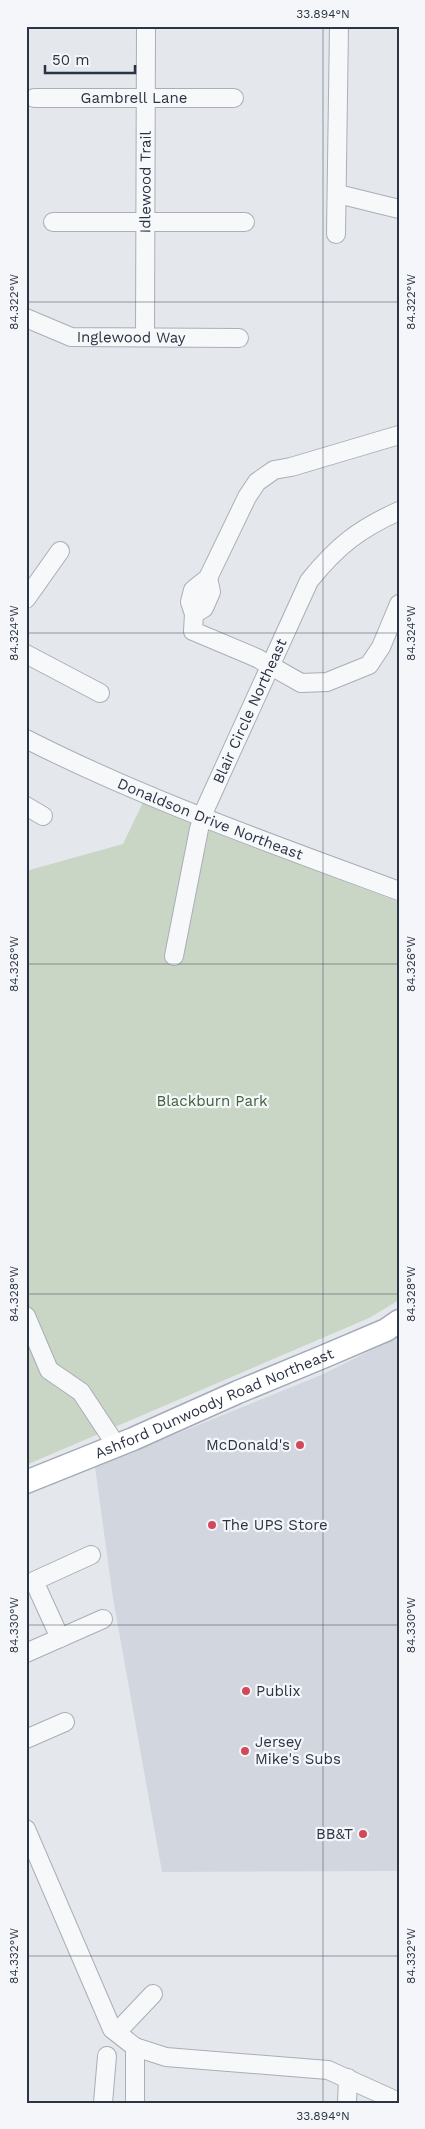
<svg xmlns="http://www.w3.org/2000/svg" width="425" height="2129" viewBox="0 0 425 2129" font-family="'Work Sans',sans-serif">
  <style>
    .built { fill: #d2d6de }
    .green { fill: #c9d6c5 }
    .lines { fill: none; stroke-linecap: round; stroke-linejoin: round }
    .minor-casing { stroke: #a9aeb7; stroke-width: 20 }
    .major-casing { stroke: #a3abb8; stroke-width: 25 }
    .minor { stroke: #f7f8fa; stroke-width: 18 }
    .major { stroke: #fff; stroke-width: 22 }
    .ticks { fill: none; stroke: #2b3445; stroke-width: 1; stroke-opacity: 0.45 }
    .poi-dot { fill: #d1495b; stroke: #f4f6f9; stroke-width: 2 }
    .labels { text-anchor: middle; stroke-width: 4.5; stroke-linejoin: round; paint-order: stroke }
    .street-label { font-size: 15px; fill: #2b3445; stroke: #f4f6f9 }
    .park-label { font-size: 15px; fill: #3f6138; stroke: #f4f6f9 }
    .poi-label { font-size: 15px; fill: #2b3445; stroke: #f4f6f9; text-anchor: start }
    .neatline { fill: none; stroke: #2b3445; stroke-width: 2 }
    .ticks-label { font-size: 12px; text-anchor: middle; fill: #2b3445 }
  </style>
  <rect width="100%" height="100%" fill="#e4e7ec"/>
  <!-- built -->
  <polygon class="built" points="399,1334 399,1871 162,1872 113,1598 95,1467 321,1375 388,1342"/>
  <!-- green -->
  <polygon class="green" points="144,800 223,835 399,902 399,1300 369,1318 26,1465 26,871 123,844"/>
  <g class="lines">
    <!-- minor casing -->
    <g class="minor-casing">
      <g id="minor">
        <path id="s1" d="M34 98H234"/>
        <polyline points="338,194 399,209"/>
        <polyline points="53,222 245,222"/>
        <polyline points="336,234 339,26"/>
        <path id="s2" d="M26 318 71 337 239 338"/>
        <path id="s3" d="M145 337 146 26"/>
        <polyline points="399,435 291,467 274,470 257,482 247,497 208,578 193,590 190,602 194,614 193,631 257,658 301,683 327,682 369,665 381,647 399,604"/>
        <polyline points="26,599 60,551"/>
        <polyline points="194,614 204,608 211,592 208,578"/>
        <polyline points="26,654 100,693"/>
        <path id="s4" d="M26 739C146 800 273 844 399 891"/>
        <polyline points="26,806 43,816"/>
        <path id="s5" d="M174 956 199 829 206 807 309 581C337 546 359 529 399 511"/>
        <polyline points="26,1316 49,1370 81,1392 116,1445"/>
        <polyline points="60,1638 34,1581 91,1555"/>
        <polyline points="26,1653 103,1619"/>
        <polyline points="26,1739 65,1722"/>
        <polyline points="26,1829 112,2029 135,2047 166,2057 328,2070 399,2102"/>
        <polyline points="117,2032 153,1994"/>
        <polyline points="135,2047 135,2103"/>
        <polyline points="103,2103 107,2056"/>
        <polyline points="347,2103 348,2078"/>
      </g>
    </g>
    <!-- major casing -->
    <g class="major-casing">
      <g id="major">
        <path id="s6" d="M26 1482 133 1439 238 1392 325 1356 386 1330 399 1321"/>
      </g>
    </g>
    <!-- minor -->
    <use href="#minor" class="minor"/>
    <!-- major -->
    <use href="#major" class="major"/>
  </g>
  <!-- ticks -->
  <path class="ticks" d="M323 26V2103M26 302H399M26 633H399M26 964H399M26 1294H399M26 1625H399M26 1956H399"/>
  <!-- markers -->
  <g class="poi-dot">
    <circle cx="300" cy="1445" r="5"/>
    <circle cx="212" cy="1525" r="5"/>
    <circle cx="246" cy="1691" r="5"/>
    <circle cx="245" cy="1751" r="5"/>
    <circle cx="363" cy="1834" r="5"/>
  </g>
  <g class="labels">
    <!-- street labels -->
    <g class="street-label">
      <text dy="5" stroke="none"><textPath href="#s1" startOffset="100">Gambrell Lane</textPath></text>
      <text dy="5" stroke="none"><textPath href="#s3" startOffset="155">Idlewood Trail</textPath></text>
      <text dy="5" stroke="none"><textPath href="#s2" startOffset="109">Inglewood Way</textPath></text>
      <text dy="5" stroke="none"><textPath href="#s5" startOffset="258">Blair Circle Northeast</textPath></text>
      <text dy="5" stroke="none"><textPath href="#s4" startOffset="201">Donaldson Drive Northeast</textPath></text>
      <text dy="5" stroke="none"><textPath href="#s6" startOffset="204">Ashford Dunwoody Road Northeast</textPath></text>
    </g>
    <!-- park labels -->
    <g class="park-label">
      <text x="212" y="1106">Blackburn Park</text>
    </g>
    <!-- poi labels -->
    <g class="poi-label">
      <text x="290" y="1450" text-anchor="end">McDonald's</text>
      <text x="222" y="1530">The UPS Store</text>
      <text x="256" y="1696">Publix</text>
      <text x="255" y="1747">Jersey<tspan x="255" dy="17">Mike's Subs</tspan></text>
      <text x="353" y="1839" text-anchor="end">BB&amp;T</text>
    </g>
  </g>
  <!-- border -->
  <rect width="425" height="2129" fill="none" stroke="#f4f6f9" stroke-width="55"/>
  <!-- scale -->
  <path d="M45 65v8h90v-8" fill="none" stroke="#2b3445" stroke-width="2.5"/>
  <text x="52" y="65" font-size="15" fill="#2b3445" stroke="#f4f6f9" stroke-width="4" paint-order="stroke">50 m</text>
  <rect x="28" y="28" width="370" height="2074" class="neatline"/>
  <g class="ticks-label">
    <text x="323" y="18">33.894°N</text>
    <text transform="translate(411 302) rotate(-90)" y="4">84.322°W</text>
    <text transform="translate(14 302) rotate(-90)" y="4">84.322°W</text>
    <text transform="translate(411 633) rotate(-90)" y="4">84.324°W</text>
    <text transform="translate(14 633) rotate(-90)" y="4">84.324°W</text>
    <text transform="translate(14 964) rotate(-90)" y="4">84.326°W</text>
    <text transform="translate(411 964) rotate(-90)" y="4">84.326°W</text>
    <text transform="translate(14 1294) rotate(-90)" y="4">84.328°W</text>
    <text transform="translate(411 1294) rotate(-90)" y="4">84.328°W</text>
    <text transform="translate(14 1625) rotate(-90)" y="4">84.330°W</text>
    <text transform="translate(411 1625) rotate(-90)" y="4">84.330°W</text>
    <text transform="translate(14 1956) rotate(-90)" y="4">84.332°W</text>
    <text transform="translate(411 1956) rotate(-90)" y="4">84.332°W</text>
    <text x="323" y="2120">33.894°N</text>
  </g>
</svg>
